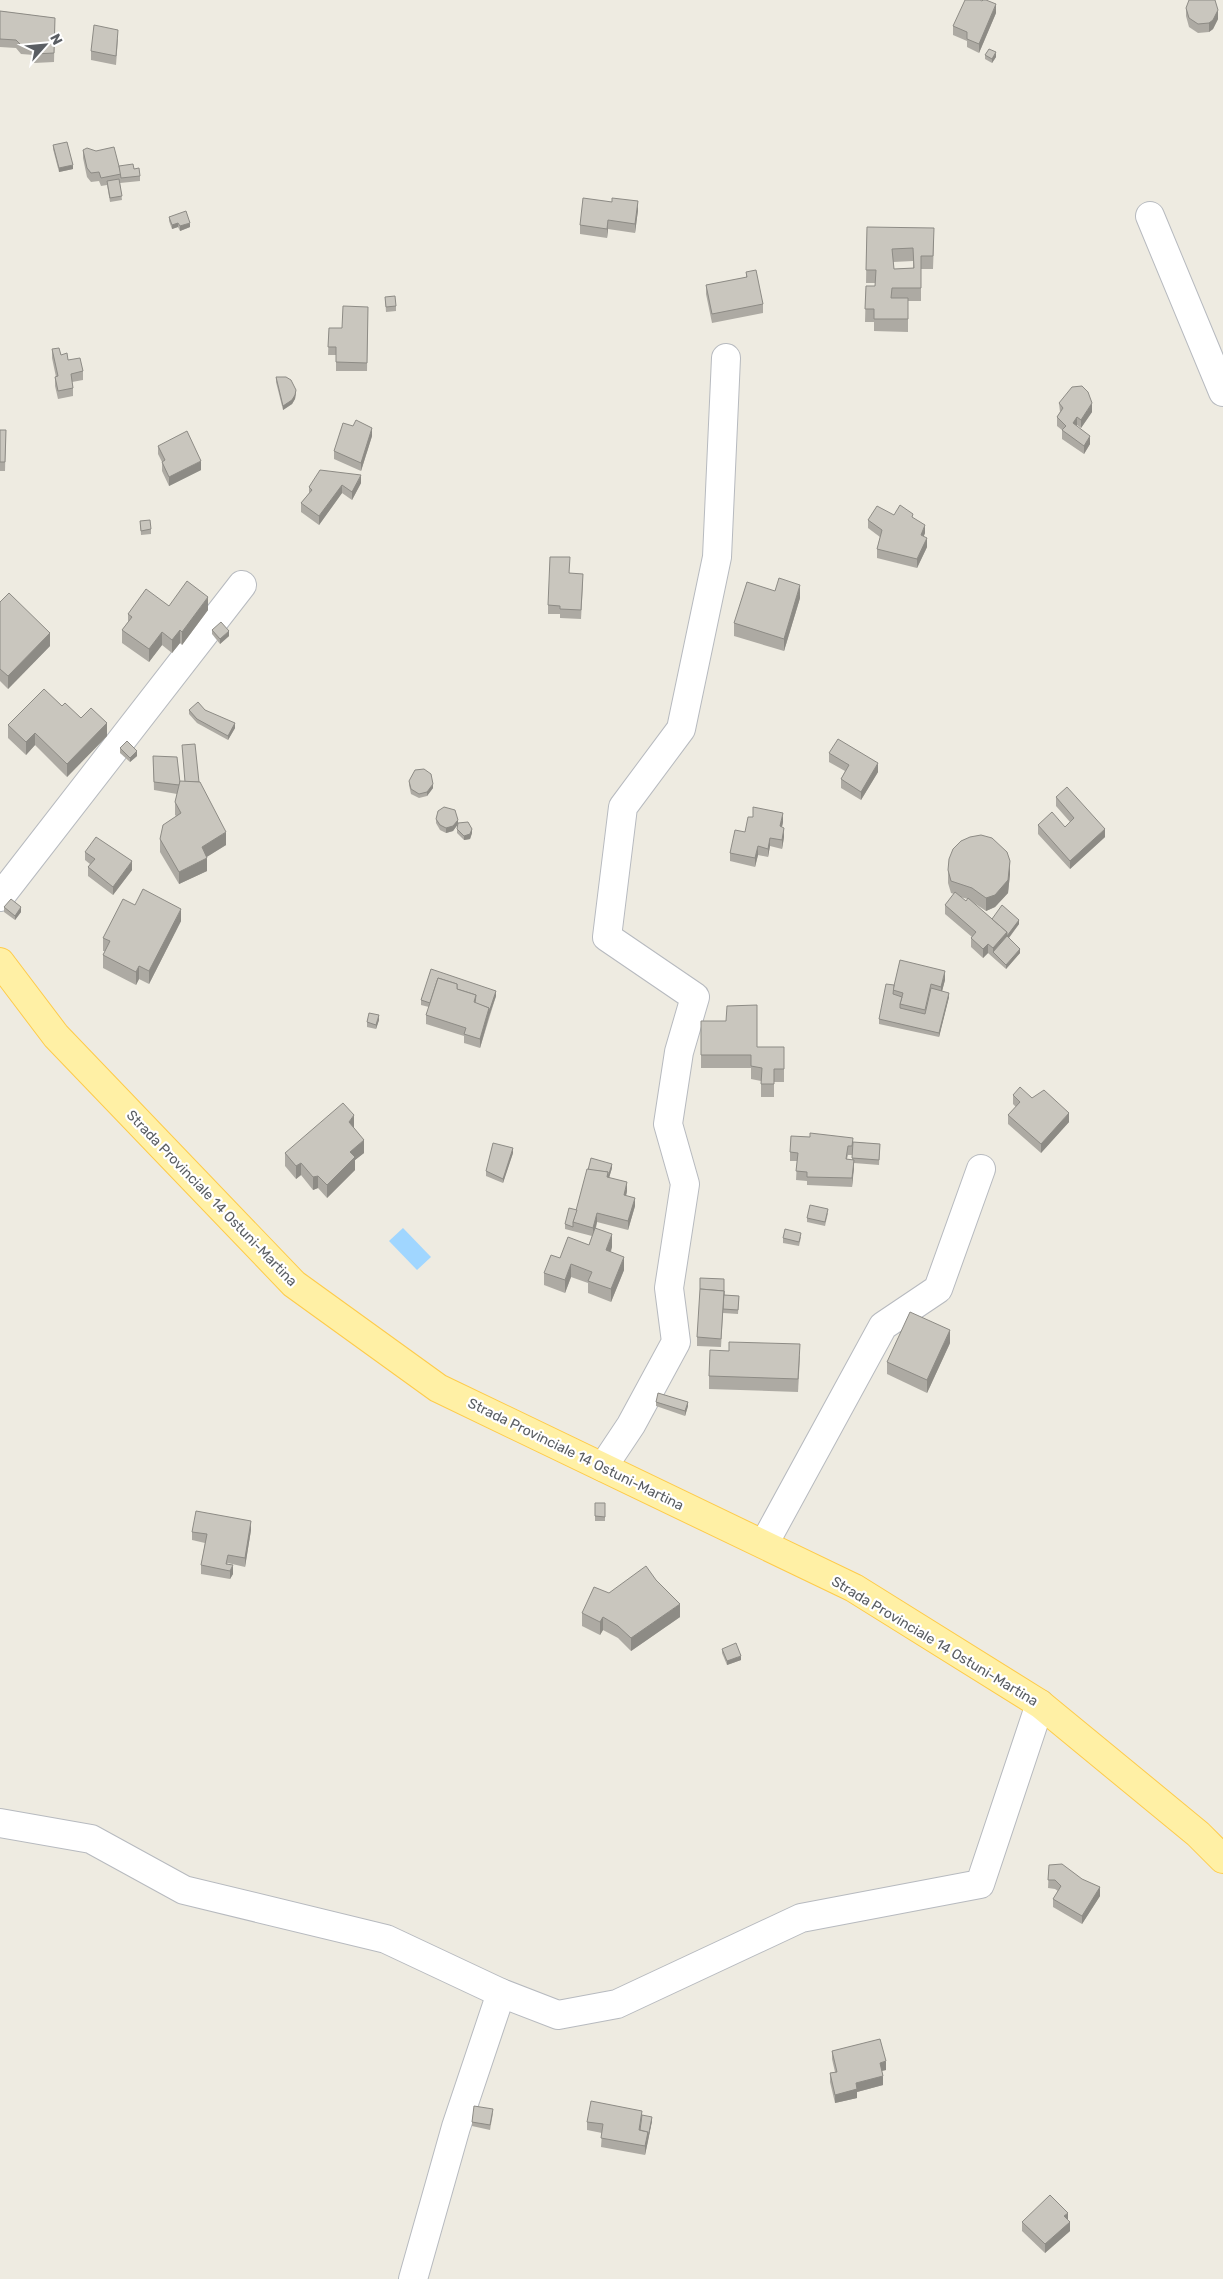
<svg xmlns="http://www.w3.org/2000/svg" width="1223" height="2279" viewBox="0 0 1223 2279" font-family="Rubik,sans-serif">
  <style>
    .water { fill: #a0d6ff }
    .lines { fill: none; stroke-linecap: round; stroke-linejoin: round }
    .minor-casing { stroke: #b7babf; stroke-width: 30 }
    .major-casing { stroke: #fecb4a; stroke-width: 30 }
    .minor { stroke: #fff; stroke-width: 28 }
    .major { stroke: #fff0a5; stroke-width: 28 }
    .wall { fill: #adaaa3; fill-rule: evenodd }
    .shaded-wall { fill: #8d8b85 }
    .building { fill: #c9c6be; stroke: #8d8b85; fill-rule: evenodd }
    .labels { text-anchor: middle; stroke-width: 4.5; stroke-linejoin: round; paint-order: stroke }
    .street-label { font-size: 14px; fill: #5a5e63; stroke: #fff }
  </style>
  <rect width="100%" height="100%" fill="#eeebe1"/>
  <!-- water -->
  <polygon class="water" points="403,1228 431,1257 417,1270 389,1241"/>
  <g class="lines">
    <!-- minor casing -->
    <g class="minor-casing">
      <g id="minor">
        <polyline points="1150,216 1223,392"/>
        <polyline points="0,897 242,585"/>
        <polyline points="603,1467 631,1425 676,1342 669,1288 685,1184 668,1124 679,1052 695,997 607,937 623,807 681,729 717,557 726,358"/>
        <polyline points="764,1544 883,1326 938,1289 981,1169"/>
        <polyline points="0,1823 91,1839 184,1890 386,1939 501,1993 558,2015 617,2004 801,1918 980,1884 1040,1704"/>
        <polyline points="413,2279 456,2127 501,1993"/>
      </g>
    </g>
    <!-- major casing -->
    <g class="major-casing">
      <polyline id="major" points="0,962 56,1036 294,1284 438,1388 854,1588 1040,1704 1198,1834 1223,1859"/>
    </g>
    <!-- minor -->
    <use href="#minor" class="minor"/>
    <!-- major -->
    <use href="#major" class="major"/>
  </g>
  <!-- wall -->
  <g class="wall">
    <polygon points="1186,8 1218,19 1213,29 1209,32 1198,33 1189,27 1186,16"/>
    <polygon points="0,11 55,18 54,62 34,63 34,55 21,54 16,48 0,47"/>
    <polygon points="996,13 979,53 967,47 967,41 953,35 953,26"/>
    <polygon points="118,39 116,65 91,60 91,51"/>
    <polygon points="985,55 996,57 992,63 985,59"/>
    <polygon points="53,145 73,169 59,172 53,149"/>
    <polygon points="83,150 119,166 134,169 140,176 140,181 120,183 122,200 110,202 107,185 101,186 99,181 91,182 87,177 83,158"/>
    <polygon points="638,210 635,233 608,229 607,238 580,234 580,225"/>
    <polygon points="169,217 190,227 180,231 178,227 172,229 169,221"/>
    <path d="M867 227 934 241 933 269H921V301H908V332L874 331V322H865L866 286H875V283H866ZM913 261V268L894 269 893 262Z"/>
    <polygon points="746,272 763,304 763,313 712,323 706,294 706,285 746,278"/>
    <polygon points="385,297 396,306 396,311 386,312"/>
    <polygon points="368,307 367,371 336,371 336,355 328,355 329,328 342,328"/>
    <polygon points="52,349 83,371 83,380 72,382 73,388 73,396 58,399 55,386 55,377 56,377 52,358"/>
    <polygon points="276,377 296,394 295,399 292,404 283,410 276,382"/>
    <polygon points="1059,403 1092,412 1081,428 1077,425 1077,426 1090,444 1084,454 1062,439 1062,430 1057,426 1057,417 1060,412"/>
    <polygon points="353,426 372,436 361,471 334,459 334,451"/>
    <polygon points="0,430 6,430 5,471 0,471"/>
    <polygon points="158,446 201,470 169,486 162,471 162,462 158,454"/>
    <polygon points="361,483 352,500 342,493 319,525 301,512 301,503 309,493 309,487"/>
    <polygon points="894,515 913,518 925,533 923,537 927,547 917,568 877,558 877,549 880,537 868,528 868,520"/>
    <polygon points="140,521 151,529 151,534 141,535"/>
    <polygon points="570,573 583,583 581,619 560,618 560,614 548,614 548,605"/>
    <polygon points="775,591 800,598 784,651 734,636 734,623"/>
    <polygon points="0,602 50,646 8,689 0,681"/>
    <polygon points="169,606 208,610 182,645 180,643 172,653 162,645 149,662 122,643 122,630 128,622 128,614"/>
    <polygon points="212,630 229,636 220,644 212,634"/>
    <polygon points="62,706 81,718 107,736 67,777 35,745 26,755 8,738 8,725"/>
    <polygon points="189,710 205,710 235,728 228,740 197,723 189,714"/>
    <polygon points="120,748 137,756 130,762 120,753"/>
    <polygon points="829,753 878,772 861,800 841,788 841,779 845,771 829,762"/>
    <polygon points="153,756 180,783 199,782 226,845 206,857 207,871 179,884 160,852 160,839 176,816 175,815 175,802 177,794 154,790"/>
    <polygon points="409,781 433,788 427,796 419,798 411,794 409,785"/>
    <polygon points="1056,797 1105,837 1070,869 1038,834 1038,825 1065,827 1070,822 1056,806"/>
    <polygon points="436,819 458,824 453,831 446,833 440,830 436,823"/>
    <polygon points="783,822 782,827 784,837 782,849 770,846 768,857 758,855 755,867 730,861 730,853 745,832"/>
    <polygon points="457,829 472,833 470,839 464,840 457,833"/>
    <polygon points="85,852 132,870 113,895 88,876 88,867 90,864 85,860"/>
    <path d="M948 870 1010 874 1008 893 995 907 986 911 971 901 992 919 1019 924 1009 938 1020 953 1006 969 988 953 983 958 971 947V938L972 937 945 914V905L954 894 951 893 948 883ZM960 897 968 899 966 901Z"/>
    <polygon points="135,905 181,921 149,984 139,979 136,985 103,968 103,955 105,951 103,951 103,938"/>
    <polygon points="4,907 21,912 15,920 4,912"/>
    <polygon points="945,980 942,991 949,997 939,1037 879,1024 879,1019 894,985"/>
    <polygon points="496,996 480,1048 464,1043 464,1036 426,1024 426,1015 429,1007 421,1005 421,1000"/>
    <polygon points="379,1020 376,1029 367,1027 367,1022"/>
    <polygon points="701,1021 757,1047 784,1047 784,1082 774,1082 774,1097 761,1097 761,1081 751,1079 751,1068 701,1068"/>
    <polygon points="1013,1095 1032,1098 1069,1122 1041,1153 1008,1124 1008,1115 1016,1107 1013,1104"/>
    <polygon points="353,1128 364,1153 355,1160 355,1170 327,1198 318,1188 313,1190 301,1175 296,1179 285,1166 285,1153"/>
    <path d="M853 1142 880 1144 879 1165 854 1163 852 1187 807 1185V1181L796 1180 797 1161H790V1152ZM848 1155H852V1160L847 1159Z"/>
    <polygon points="513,1153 503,1183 486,1176 486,1171"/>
    <polygon points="612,1168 609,1178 627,1191 626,1196 635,1206 628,1230 597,1222 596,1228 612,1247 611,1252 624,1270 611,1302 588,1293 588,1283 571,1277 565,1293 544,1285 544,1273 560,1258 589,1245 592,1236 565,1229 565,1224"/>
    <polygon points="828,1213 825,1226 807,1222 807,1218"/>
    <polygon points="801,1237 799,1246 783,1243 783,1238"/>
    <polygon points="724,1295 739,1296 738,1314 723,1313 721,1347 697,1346 697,1337"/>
    <polygon points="950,1343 927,1393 887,1374 887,1362"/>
    <polygon points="800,1356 798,1392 709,1389 709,1376"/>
    <polygon points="656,1402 688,1406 685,1416 656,1406"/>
    <polygon points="605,1503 605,1521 595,1521 595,1516"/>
    <polygon points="251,1530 245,1567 228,1563 227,1564 233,1574 230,1579 201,1574 201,1565 205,1543 192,1540 192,1532"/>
    <polygon points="609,1593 680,1617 631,1651 618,1638 603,1630 600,1635 582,1626 582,1613"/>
    <polygon points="722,1649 741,1660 727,1665 722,1653"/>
    <polygon points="1049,1865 1100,1896 1082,1924 1053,1907 1053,1899 1058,1891 1055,1889 1048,1888"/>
    <polygon points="832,2051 886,2070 882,2071 883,2085 857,2092 857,2098 835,2103 830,2082 830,2073 835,2072 832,2059"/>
    <polygon points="493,2113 490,2130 472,2126 472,2122"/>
    <polygon points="642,2115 652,2121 645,2155 601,2147 602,2133 587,2130 587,2122"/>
    <polygon points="1068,2220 1070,2231 1045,2253 1022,2231 1022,2222"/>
  </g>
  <!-- shaded-wall -->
  <g class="shaded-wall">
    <polygon points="996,4 996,13 979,53 979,44"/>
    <polygon points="1218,10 1218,19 1213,29 1209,32 1209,23"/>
    <polygon points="996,52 996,57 992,63 992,59"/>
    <polygon points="73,165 73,169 59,172 59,168"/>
    <polygon points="638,201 638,210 635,233 635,224"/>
    <polygon points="608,220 608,229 607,238 607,229"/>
    <polygon points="178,223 178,227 172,229 172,225"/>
    <polygon points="190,223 190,227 180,231 180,226"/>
    <polygon points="296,390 295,399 292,404 283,410 283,406"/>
    <polygon points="1092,403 1092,412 1081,428 1081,420"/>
    <polygon points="1077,417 1077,425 1073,432 1073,423"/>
    <polygon points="372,428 372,436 361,471 361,463"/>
    <polygon points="1090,436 1090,444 1084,454 1084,446"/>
    <polygon points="201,461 201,470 169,486 169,477"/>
    <polygon points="361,475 361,483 352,500 352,492"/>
    <polygon points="342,485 342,493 319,525 319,516"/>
    <polygon points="925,525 925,533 921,544 921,535"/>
    <polygon points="927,538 927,547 917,568 917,559"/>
    <polygon points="800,585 800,598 784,651 784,639"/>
    <polygon points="208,597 208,610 182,645 182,632"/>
    <polygon points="180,630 180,643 172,653 172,640"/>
    <polygon points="229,631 229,636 220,644 220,639"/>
    <polygon points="162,632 162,645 149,662 149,649"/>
    <polygon points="50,633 50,646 8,689 8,676"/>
    <polygon points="107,723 107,736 67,777 67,764"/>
    <polygon points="235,723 235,728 228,740 228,736"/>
    <polygon points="35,733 35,745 26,755 26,742"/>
    <polygon points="137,751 137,756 130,762 130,758"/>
    <polygon points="878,763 878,772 861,800 861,792"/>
    <polygon points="433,784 433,788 427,796 427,792"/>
    <polygon points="783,813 783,822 780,835 780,826"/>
    <polygon points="458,820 458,824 453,831 446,833 446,828"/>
    <polygon points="784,828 784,837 782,849 782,840"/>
    <polygon points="472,829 472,833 470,839 464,840 464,836"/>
    <polygon points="1105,829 1105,837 1070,869 1070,861"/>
    <polygon points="226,832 226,845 202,860 202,847"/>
    <polygon points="770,838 770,846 768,857 768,849"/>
    <polygon points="758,846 758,855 755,867 755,858"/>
    <polygon points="207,858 207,871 179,884 179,872"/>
    <polygon points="132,861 132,870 113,895 113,887"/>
    <polygon points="1010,861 1010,874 1008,893 995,907 986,911 986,898"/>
    <polygon points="21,907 21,912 15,920 15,916"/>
    <polygon points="181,909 181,921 149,984 149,971"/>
    <polygon points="1019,920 1019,924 1007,940 993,952 993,948 1007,932"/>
    <polygon points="988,944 988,953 983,958 983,949"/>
    <polygon points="1020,949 1020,953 1006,969 1006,965"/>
    <polygon points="139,966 139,979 136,985 136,972"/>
    <polygon points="945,971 945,980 941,995 941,987"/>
    <polygon points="496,991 496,996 489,1016 489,1012"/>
    <polygon points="949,993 949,997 939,1037 939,1033"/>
    <polygon points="489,1008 489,1016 480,1048 480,1039"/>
    <polygon points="379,1015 379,1020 376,1029 376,1025"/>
    <polygon points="1069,1113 1069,1122 1041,1153 1041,1144"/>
    <polygon points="354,1115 354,1128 349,1135 349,1122"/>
    <polygon points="364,1140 364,1153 355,1160 355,1170 327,1198 327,1185 350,1152"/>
    <polygon points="513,1148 513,1153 503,1183 503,1179"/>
    <polygon points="854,1160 854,1168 852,1187 852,1178"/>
    <polygon points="301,1163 301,1175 296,1179 296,1166"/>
    <polygon points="612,1164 612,1168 608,1181 607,1177 608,1172"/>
    <polygon points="318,1176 318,1188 313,1190 313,1177"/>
    <polygon points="627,1182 627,1191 624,1204 624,1195"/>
    <polygon points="635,1198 635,1206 628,1230 628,1221"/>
    <polygon points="597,1213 597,1222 593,1237 593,1228"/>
    <polygon points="612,1234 612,1247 606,1263 606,1250"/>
    <polygon points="624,1257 624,1270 611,1302 611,1289"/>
    <polygon points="571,1264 571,1277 565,1293 565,1280"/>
    <polygon points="950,1330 950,1343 927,1393 927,1380"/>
    <polygon points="688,1402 688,1406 685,1416 685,1411"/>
    <polygon points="251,1521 251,1530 245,1567 245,1558"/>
    <polygon points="233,1565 233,1574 230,1579 230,1571"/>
    <polygon points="680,1604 680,1617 631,1651 631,1638"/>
    <polygon points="603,1617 603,1630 600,1635 600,1622"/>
    <polygon points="741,1656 741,1660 727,1665 727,1661"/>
    <polygon points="1100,1887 1100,1896 1082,1924 1082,1916"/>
    <polygon points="886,2061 886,2070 880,2071 880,2063"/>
    <polygon points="883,2076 883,2085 857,2092 857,2098 835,2103 835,2095 856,2083"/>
    <polygon points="652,2117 652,2121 648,2141 648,2137"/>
    <polygon points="648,2132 648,2141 645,2155 645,2146"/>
    <polygon points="1068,2213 1068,2221 1064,2216"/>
    <polygon points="1070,2222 1070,2231 1045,2253 1045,2244"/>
  </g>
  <!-- building -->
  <g class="building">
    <polygon points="965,0 980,0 982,1 983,0 986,0 996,4 979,44 967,39 967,32 953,26"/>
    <polygon points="1189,0 1215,0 1218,10 1213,20 1209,23 1198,24 1189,18 1186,8"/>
    <polygon points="0,11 55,18 54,53 34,54 34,46 21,45 16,40 0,39"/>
    <polygon points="94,25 118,30 116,56 91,51"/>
    <polygon points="989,49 996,52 992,59 985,55"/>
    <polygon points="67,142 73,165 59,168 53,145"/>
    <polygon points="114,147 121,174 101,178 99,172 91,173 87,168 83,150 87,148 96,151"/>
    <polygon points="133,164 134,169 139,168 140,176 121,178 119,166"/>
    <polygon points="119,179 122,196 110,198 107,181"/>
    <polygon points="583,198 612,202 612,198 638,201 635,224 608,220 607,229 580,225"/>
    <polygon points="186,211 190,223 180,226 178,223 172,225 169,217"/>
    <path d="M867 227 934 228 933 256H921V288H892L891 298H908V319H874V309H865L866 286H875L876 270H866ZM913 248 914 268 894 269 892 249Z"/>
    <polygon points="756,270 763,304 712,314 706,285 747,277 746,272"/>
    <polygon points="395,296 396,306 386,307 385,297"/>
    <polygon points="343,306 368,307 367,363 336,362 336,347 328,347 329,328 342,328"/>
    <polygon points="59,348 61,355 67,353 68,360 80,358 83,371 71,374 73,388 58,391 55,377 58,376 52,349"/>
    <polygon points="276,377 286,377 291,380 296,390 295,395 292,400 283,406"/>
    <polygon points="1082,386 1088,392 1092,403 1081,420 1077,417 1073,423 1090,436 1084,446 1062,430 1066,426 1057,417 1063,408 1059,403 1072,387"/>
    <polygon points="356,420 372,428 361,463 334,451 343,423 353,426"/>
    <polygon points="0,430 6,430 5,462 0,462"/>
    <polygon points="187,431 201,461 169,477 162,462 165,460 158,446"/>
    <polygon points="320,470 361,475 352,492 342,485 319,516 301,503 312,490 309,487"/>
    <polygon points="900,505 913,514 912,517 925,525 921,535 927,538 917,559 877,549 882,530 868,520 877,506 894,515"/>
    <polygon points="150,520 151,529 141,531 140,521"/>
    <polygon points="550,557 570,557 569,573 583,574 581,610 560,609 560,606 548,605"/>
    <polygon points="779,578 800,585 784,639 734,623 747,582 775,591"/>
    <polygon points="187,581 208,597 182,632 180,630 172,640 162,632 149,649 122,630 132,617 128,614 146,589 169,606"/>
    <polygon points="9,593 50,633 8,676 0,669 0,602"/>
    <polygon points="221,622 229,631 220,639 212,630"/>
    <polygon points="44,689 62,706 65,703 81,718 91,708 107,723 67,764 35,733 26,742 8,725"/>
    <polygon points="198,702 205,710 235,723 228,736 197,719 189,710"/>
    <polygon points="838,739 878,763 861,792 841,779 849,765 829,753"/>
    <polygon points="127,741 137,751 130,758 120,748"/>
    <polygon points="195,744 199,782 185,782 182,745"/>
    <polygon points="153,756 177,757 180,783 179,785 154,782"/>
    <polygon points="424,769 431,774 433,784 427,792 419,794 411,789 409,781 415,770"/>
    <polygon points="180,781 200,782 226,832 202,847 207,858 179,872 160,839 163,825 181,813 175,802"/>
    <polygon points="1067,787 1105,829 1070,861 1038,825 1052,812 1065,827 1074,818 1056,797"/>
    <polygon points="444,807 455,810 458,820 453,826 446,828 440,825 436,819 438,811"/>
    <polygon points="753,807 783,813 780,826 784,828 782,840 770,838 768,849 758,846 755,858 730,853 735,830 745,832 748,817 753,817"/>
    <polygon points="468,822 472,829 470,834 464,836 457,829 458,823"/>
    <polygon points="981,835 992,838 1007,852 1010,861 1008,880 995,895 986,898 972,888 951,881 948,870 949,859 953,849 961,841 970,837"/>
    <polygon points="96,837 132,861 113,887 88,867 95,859 85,852"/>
    <polygon points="143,889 181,909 149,971 139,966 136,972 103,955 110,941 103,938 123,899 135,905"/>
    <polygon points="955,892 966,901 968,898 1007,932 993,948 988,944 983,949 971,938 976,932 945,905"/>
    <polygon points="11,899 21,907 15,916 4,907"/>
    <polygon points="1002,905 1019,920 1007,936 1007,932 992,919"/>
    <polygon points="1007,936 1020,949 1006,965 993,952"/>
    <polygon points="900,960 945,971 941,987 931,984 925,1010 900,1004 903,993 893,990"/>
    <polygon points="431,969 496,991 489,1012 489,1008 475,1003 476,995 457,989 457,984 438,978 430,1003 421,1000"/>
    <polygon points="438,978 457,984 457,989 476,995 474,1002 489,1008 480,1039 464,1034 466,1028 426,1015"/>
    <polygon points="886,984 894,985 893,994 902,997 900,1004 900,1008 925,1014 931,988 949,993 939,1033 879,1019"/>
    <polygon points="757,1005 757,1047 784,1047 784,1069 774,1069 774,1084 761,1084 762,1068 751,1066 751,1055 701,1055 701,1021 726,1021 727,1006"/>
    <polygon points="369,1013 379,1015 376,1025 367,1022"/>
    <polygon points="1020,1087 1032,1098 1044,1090 1069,1113 1041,1144 1008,1115 1020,1102 1013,1095"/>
    <polygon points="343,1103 354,1115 349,1122 364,1140 350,1152 355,1157 327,1185 318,1176 313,1177 301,1163 296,1166 285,1153"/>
    <polygon points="810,1133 853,1138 852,1146 848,1146 846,1159 854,1160 852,1178 807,1177 807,1172 796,1171 798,1153 790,1152 791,1136 810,1137"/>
    <polygon points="853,1142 880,1144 879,1160 852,1158"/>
    <polygon points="493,1143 513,1148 503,1179 486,1171"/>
    <polygon points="591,1158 612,1164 608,1177 608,1172 588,1170"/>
    <polygon points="587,1169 608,1172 607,1177 627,1182 624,1195 635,1198 628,1221 597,1213 593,1228 573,1222"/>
    <polygon points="810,1205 828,1209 825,1222 807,1218"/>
    <polygon points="569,1208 577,1210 573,1222 573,1227 565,1224"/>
    <polygon points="595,1228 612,1234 606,1250 624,1257 611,1289 588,1281 592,1272 571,1264 565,1280 544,1273 551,1255 560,1258 568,1237 589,1245"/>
    <polygon points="785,1229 801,1233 799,1242 783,1238"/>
    <polygon points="700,1278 724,1279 724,1295 739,1296 738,1310 723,1309 724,1291 700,1289"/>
    <polygon points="700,1289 724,1291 721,1339 697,1337"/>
    <polygon points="910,1312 950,1330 927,1380 887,1362"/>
    <polygon points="729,1342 800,1344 798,1379 709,1376 710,1350 729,1351"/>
    <polygon points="658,1393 688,1402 685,1411 656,1402"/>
    <polygon points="595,1503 605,1503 605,1517 595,1516"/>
    <polygon points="196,1511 251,1521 245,1558 228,1555 226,1564 233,1565 230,1571 201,1565 207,1534 192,1532"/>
    <polygon points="646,1566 656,1580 680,1604 631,1638 618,1626 603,1617 600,1622 582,1613 594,1587 609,1593"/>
    <polygon points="736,1643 741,1656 727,1661 722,1649"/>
    <polygon points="1062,1864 1082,1879 1100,1887 1082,1916 1053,1899 1061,1886 1055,1880 1048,1880 1049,1865"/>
    <polygon points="880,2039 886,2061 880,2063 883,2076 856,2083 857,2089 835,2095 830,2073 837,2072 832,2051"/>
    <polygon points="591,2101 642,2111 639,2130 648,2132 645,2146 601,2138 603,2124 587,2122"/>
    <polygon points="474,2106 493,2109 490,2125 472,2122"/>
    <polygon points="642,2115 652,2117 648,2137 648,2132 640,2130"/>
    <polygon points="1050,2195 1068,2213 1064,2216 1070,2222 1045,2244 1022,2222"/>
  </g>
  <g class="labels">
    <!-- street labels -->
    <g class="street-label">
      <text transform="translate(212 1198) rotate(46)" y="5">Strada Provinciale 14 Ostuni-Martina</text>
      <text transform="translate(576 1454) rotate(26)" y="5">Strada Provinciale 14 Ostuni-Martina</text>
      <text transform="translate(935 1641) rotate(31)" y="5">Strada Provinciale 14 Ostuni-Martina</text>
    </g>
  </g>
  <!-- north arrow -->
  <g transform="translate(45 45) rotate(63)" stroke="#ffffff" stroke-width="4" paint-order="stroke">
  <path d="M0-4L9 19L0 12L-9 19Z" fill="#5a5e63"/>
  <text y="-8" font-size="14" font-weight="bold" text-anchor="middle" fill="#5a5e63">N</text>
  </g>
</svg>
